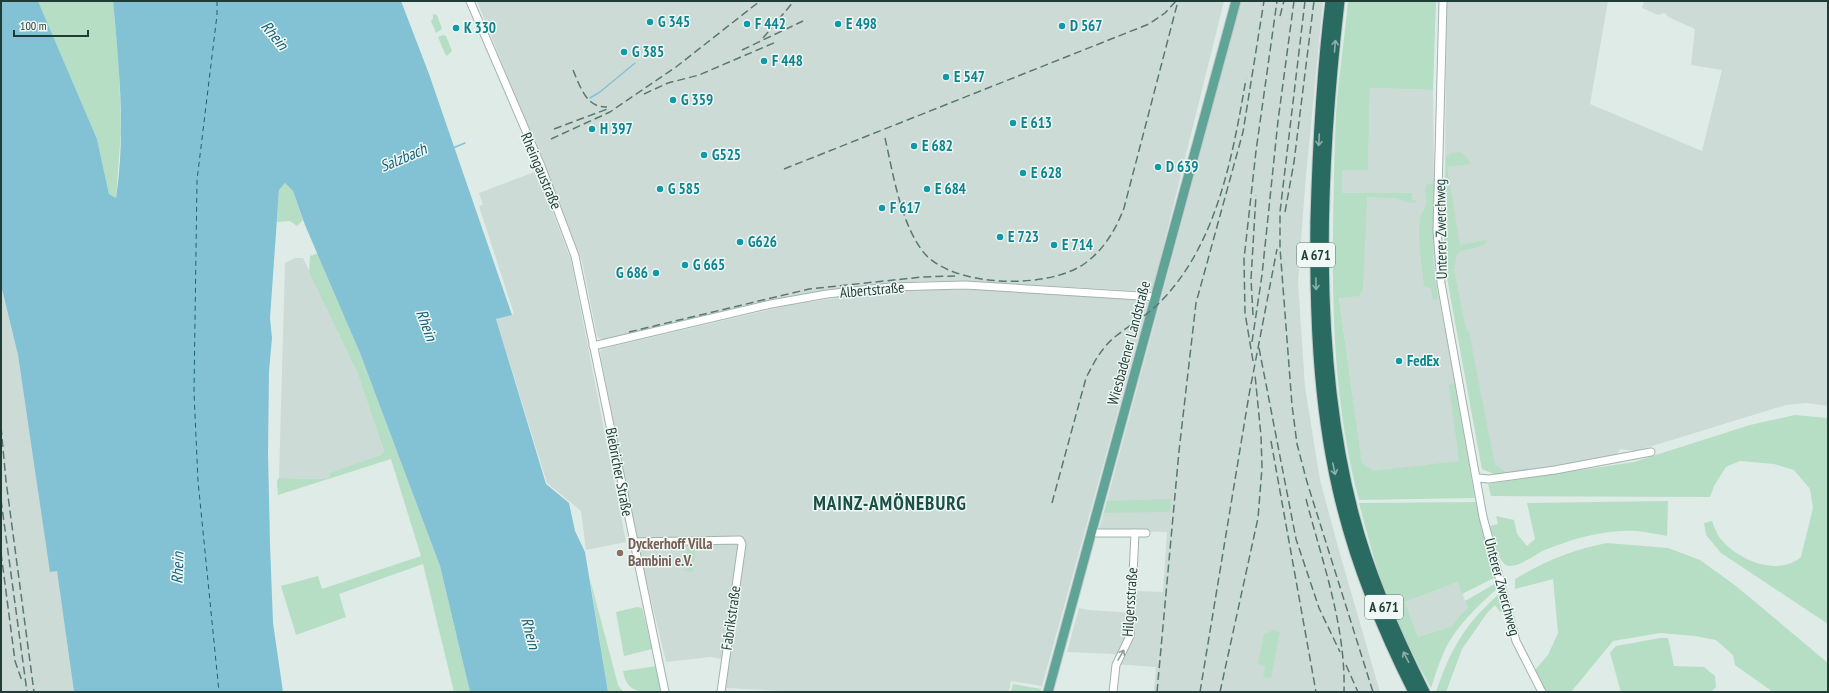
<svg xmlns="http://www.w3.org/2000/svg" width="1829" height="693" viewBox="0 0 1829 693" font-family="'PT Sans Narrow',sans-serif">
  <style>
    .built { fill: #cddbd6 }
    .green { fill: #b6dec4 }
    .water { fill: #83c2d4 }
    .lines { fill: none; stroke-linecap: round; stroke-linejoin: round }
    .stream { stroke: #83c2d4; stroke-width: 1.5 }
    .ferry { stroke: #16637b; stroke-width: 1; stroke-dasharray: 5 4; stroke-linecap: butt }
    .minor-casing { stroke: #a2b3ae; stroke-width: 9 }
    .major-casing { stroke: #c0c8c7; stroke-width: 11 }
    .highway-casing { stroke: #c0c8c7; stroke-width: 13 }
    .minor { stroke: #fff; stroke-width: 7 }
    .major { stroke: #60a497; stroke-width: 9 }
    .highway { stroke: #296a61; stroke-width: 11 }
    .rail { stroke: #597872; stroke-width: 1.5; stroke-dasharray: 8 4; stroke-linecap: butt }
    .oneway { stroke: #8cb1aa }
    .oneway2 { stroke: #8f9e9a }
    .culture-dot { fill: #0f9aa8; stroke: #eff8f4; stroke-width: 1.5 }
    .education-dot { fill: #8d6e63; stroke: #eff8f4; stroke-width: 1.5 }
    .labels { text-anchor: middle; stroke-width: 3; stroke-linejoin: round; paint-order: stroke }
    .shield { fill: #eff8f4; stroke: #5d746f; stroke-width: 1 }
    .shield-label { font-size: 14px; font-weight: bold; fill: #1f3c36 }
    .culture-label { font-size: 15px; font-weight: bold; fill: #0d838f; stroke: #eff8f4; text-anchor: start }
    .street-label { font-size: 15px; fill: #1f3c36; stroke: #eff8f4 }
    .education-label { font-size: 15px; font-weight: bold; fill: #785e54; stroke: #eff8f4; text-anchor: start }
    .water-label { font-size: 16px; font-style: italic; fill: #16637b; stroke: #eff8f4 }
    .district-label { font-size: 19px; font-weight: bold; letter-spacing: 1px; fill: #1a4f46; stroke: #eff8f4 }
  </style>
  <rect width="100%" height="100%" fill="#dfebe7"/>
  <!-- built -->
  <g class="built">
    <polygon points="477,1 1224,1 1153,288 1150,290 1142,291 964,281 926,281 864,286 804,294 761,302 602,340 597,336 582,261"/>
    <polygon points="1241,1 1323,1 1305,187 1298,282 1305,387 1320,480 1340,554 1380,692 1154,692 1156,667 1112,664 1117,655 1114,654 1067,652 1079,608 1089,610 1135,613 1136,591 1163,592 1167,532 1099,530"/>
    <polygon points="1447,1 1608,1 1590,104 1702,151 1722,70 1691,65 1695,29 1668,17 1665,13 1658,15 1642,8 1644,1 1828,1 1828,406 1807,403 1786,405 1636,451 1620,449 1615,457 1497,475 1482,469 1446,272 1444,235"/>
    <polygon points="1370,88 1433,90 1435,277 1471,469 1364,479 1339,297 1342,170 1368,170"/>
    <polygon points="537,171 571,260 626,542 586,550 581,511 547,483 496,319 514,314 479,206 483,205 479,193"/>
    <polygon points="295,258 303,258 357,372 384,451 381,455 323,479 279,478 285,263"/>
    <polygon points="1,285 18,355 51,572 57,570 74,692 1,692"/>
    <polygon points="931,290 991,290 1141,299 1148,303 1042,686 1011,681 1009,692 799,692 725,688 727,660 711,657 666,662 638,545 603,368 600,352 602,349 790,305 870,293"/>
    <polygon points="1458,582 1468,608 1460,615 1452,626 1418,637 1405,602"/>
  </g>
  <!-- green -->
  <g class="green">
    <polygon points="38,1 113,1 119,66 121,131 116,198 109,194 97,139"/>
    <path d="M1348 1H1436L1433 90 1370 88 1368 170H1342V193H1412V200H1417L1415 203H1411L1395 198 1367 197 1363 290 1359 296 1339 298 1362 463 1373 471 1459 461 1449 385 1454 383 1475 498 1359 500C1335 410 1332 319 1333 227 1334 185 1334 142 1337 100 1340 67 1345 34 1348 1Z"/>
    <polygon points="433,14 437,15 442,29 436,33 431,21 433,19"/>
    <polygon points="443,35 446,36 452,51 447,56 445,54 438,37"/>
    <path d="M1460 152 1466 156 1471 164 1447 167 1460 245 1486 240 1485 244C1477 250 1465 247 1457 254L1454 270 1466 329 1469 332 1495 465 1507 472 1528 468 1524 472 1497 475 1482 469 1446 272 1444 235 1446 158 1450 153Z"/>
    <polygon points="285,183 293,191 303,220 297,226 290,221 277,222 279,190"/>
    <path d="M1434 183 1433 261 1438 299 1433 300 1431 288 1424 287C1422 264 1417 242 1420 219 1420 214 1425 210 1426 205 1428 198 1423 190 1427 184Z"/>
    <polygon points="318,253 360,353 440,566 470,692 454,692 423,564 339,594 346,617 296,635 281,586 318,576 322,589 421,556 391,459 278,495 277,481 279,478 323,479 329,477 330,473 381,455 384,451 357,372 309,272 310,256"/>
    <path d="M1795 415 1828 418V624L1721 553 1706 535 1704 523 1712 521C1714 526 1716 533 1720 538 1737 560 1778 577 1801 557L1813 508 1810 489 1794 470 1774 464 1740 461 1726 467 1714 486 1710 497 1491 496 1488 484 1634 462 1750 425Z"/>
    <polygon points="1171,499 1170,512 1104,513 1107,501"/>
    <path d="M1668 501 1667 536C1657 534 1647 532 1637 531 1606 529 1575 538 1547 549 1537 553 1516 570 1506 565 1498 561 1493 535 1490 526L1498 524 1496 516 1514 520 1517 534 1527 546 1535 539 1527 503Z"/>
    <path d="M1476 502 1496 577 1462 594 1458 582 1405 602 1418 637 1452 626 1460 615 1468 608 1465 601 1498 582 1499 587C1483 601 1467 616 1454 634 1443 649 1437 670 1431 688 1414 657 1398 626 1386 594 1375 564 1367 534 1359 503Z"/>
    <path d="M1607 543 1668 548 1700 560 1736 586 1828 663V692H1773L1735 665 1733 655 1716 640 1695 636 1660 633 1613 641 1571 692H1545L1534 671 1548 655 1558 633 1553 579 1515 589V579C1545 561 1572 550 1607 543Z"/>
    <polygon points="688,545 688,548 693,548 694,545 699,546 695,547 693,572 682,570 687,569 687,547 682,547"/>
    <polygon points="590,579 618,685 623,692 608,692"/>
    <path d="M1500 593 1505 611 1500 612 1495 605 1487 613 1462 649 1446 692H1436C1451 648 1465 624 1500 593Z"/>
    <polygon points="637,607 642,608 652,649 624,656 616,612"/>
    <polygon points="1273,630 1280,632 1271,678 1263,677 1265,666 1258,664 1264,634"/>
    <polygon points="1660,638 1668,638 1674,666 1704,667 1715,676 1716,687 1711,692 1621,692 1610,653 1616,646"/>
    <path d="M657 666 661 692C639 692 627 693 623 671Z"/>
    <polygon points="1013,684 1041,689 1040,692 1011,692"/>
  </g>
  <!-- water -->
  <path class="water" d="M1 1H38L97 139 109 194 116 198C126 133 119 66 113 1H401L429 74 512 315 496 319 546 484 569 503 575 531 585 552 608 692H470L440 566 360 353 305 225 293 191 285 183 279 190 270 318 272 338 269 371 268 453 270 544 273 623 283 692H74L57 571 50 572 18 355 1 285Z"/>
  <g class="lines">
    <!-- stream -->
    <g class="stream">
      <polyline points="590,98 600,92 635,63"/>
      <polyline points="453,148 465,143"/>
    </g>
    <!-- ferry -->
    <polyline class="ferry" points="217,1 217,15 197,180 194,392 198,481 219,692"/>
    <!-- minor casing -->
    <g class="minor-casing">
      <g id="minor">
        <polyline points="470,1 541,166 575,256 665,692"/>
        <polyline points="1443,1 1437,230 1441,283 1483,517 1516,641 1542,692"/>
        <polyline points="593,346 771,304 827,294 890,287 965,285 1156,297"/>
        <polyline points="1477,478 1489,479 1555,470 1651,452"/>
        <polyline points="1092,531 1097,533 1146,533"/>
        <polyline points="633,542 740,540 742,544 721,692"/>
        <polyline points="1113,692 1116,665 1130,636 1135,533"/>
      </g>
    </g>
    <!-- major casing -->
    <g class="major-casing">
      <polyline id="major" points="1048,692 1236,1"/>
    </g>
    <!-- highway casing -->
    <g class="highway-casing">
      <g id="highway">
        <path d="M1331 1C1322 74 1318 147 1316 221 1315 311 1318 401 1338 489 1354 560 1381 627 1414 692"/>
        <path d="M1339 1C1320 167 1311 355 1354 517 1370 578 1396 636 1424 692"/>
      </g>
    </g>
    <!-- minor -->
    <use href="#minor" class="minor"/>
    <!-- major -->
    <use href="#major" class="major"/>
    <!-- highway -->
    <use href="#highway" class="highway"/>
    <!-- rail -->
    <g class="rail">
      <polyline points="1305,1 1280,212 1280,248 1292,405 1297,444 1307,482 1373,692"/>
      <polyline points="1280,16 1284,1"/>
      <polyline points="763,38 794,1"/>
      <polyline points="742,50 803,21"/>
      <path d="M573 70C580 86 586 108 607 107"/>
      <polyline points="644,94 668,83 699,75 776,42"/>
      <polyline points="554,129 610,108"/>
      <path d="M885 138C893 173 901 226 925 254 956 288 1048 289 1084 264 1104 250 1116 229 1124 208L1178 1"/>
      <polyline points="551,139 610,112 676,67 760,1"/>
      <polyline points="784,169 1149,24 1165,13 1176,1"/>
      <polyline points="1285,212 1294,162 1314,1"/>
      <polyline points="1253,315 1251,279 1256,195"/>
      <polyline points="629,332 809,289 922,277 955,276"/>
      <polyline points="1252,342 1262,275 1278,121 1294,1"/>
      <polyline points="1259,348 1296,539 1319,608 1340,652"/>
      <polyline points="1253,361 1245,313 1244,259 1256,151 1277,1"/>
      <polyline points="1,427 6,481 34,692"/>
      <polyline points="1271,441 1316,692"/>
      <path d="M1306 499C1322 561 1346 626 1344 692"/>
      <polyline points="1,500 27,692"/>
      <path d="M1052 503 1086 378C1094 362 1102 347 1116 336 1132 323 1150 314 1164 298 1218 240 1233 154 1246 79"/>
      <polyline points="1,553 15,661 22,681"/>
      <polyline points="1346,665 1358,692"/>
      <polyline points="1157,692 1179,451 1196,303 1243,132 1264,1"/>
      <polyline points="1200,692 1249,395 1277,249"/>
      <polyline points="1220,692 1258,518 1262,468 1261,436 1255,375"/>
    </g>
  </g>
  <!-- one-way arrows -->
  <defs><path id="oneway-shaft" d="M-6 0H5M1.5-3L5.5 0L1.5 3" fill="none" stroke-width="1.6" stroke-linecap="round" stroke-linejoin="round"/></defs>
  <g class="oneway">
    <use href="#oneway-shaft" transform="translate(1335 46) rotate(-85)"/>
    <use href="#oneway-shaft" transform="translate(1319 140) rotate(93)"/>
    <use href="#oneway-shaft" transform="translate(1316 284) rotate(89)"/>
    <use href="#oneway-shaft" transform="translate(1334 469) rotate(78)"/>
    <use href="#oneway-shaft" transform="translate(1406 657) rotate(-117)"/>
  </g>
  <use class="oneway2" href="#oneway-shaft" transform="translate(1121 655) rotate(-60)"/>
  <!-- markers -->
  <g class="culture-dot">
    <circle cx="650" cy="22" r="4"/>
    <circle cx="747" cy="24" r="4"/>
    <circle cx="838" cy="24" r="4"/>
    <circle cx="1062" cy="26" r="4"/>
    <circle cx="456" cy="28" r="4"/>
    <circle cx="624" cy="52" r="4"/>
    <circle cx="764" cy="61" r="4"/>
    <circle cx="946" cy="77" r="4"/>
    <circle cx="673" cy="100" r="4"/>
    <circle cx="1013" cy="123" r="4"/>
    <circle cx="592" cy="129" r="4"/>
    <circle cx="914" cy="146" r="4"/>
    <circle cx="704" cy="155" r="4"/>
    <circle cx="1158" cy="167" r="4"/>
    <circle cx="1023" cy="173" r="4"/>
    <circle cx="660" cy="189" r="4"/>
    <circle cx="927" cy="189" r="4"/>
    <circle cx="882" cy="208" r="4"/>
    <circle cx="1000" cy="237" r="4"/>
    <circle cx="740" cy="242" r="4"/>
    <circle cx="1054" cy="245" r="4"/>
    <circle cx="685" cy="265" r="4"/>
    <circle cx="656" cy="273" r="4"/>
    <circle cx="1399" cy="361" r="4"/>
  </g>
  <circle class="education-dot" cx="620" cy="553" r="4"/>
  <g class="labels">
    <!-- shield labels -->
    <g class="shield">
      <rect x="1297" y="243" width="38" height="24" rx="3"/>
      <rect x="1365" y="595" width="38" height="24" rx="3"/>
    </g>
    <g class="shield-label">
      <text x="1316" y="260">A 671</text>
      <text x="1384" y="612">A 671</text>
    </g>
    <!-- culture labels -->
    <g class="culture-label">
      <text x="658" y="27">G 345</text>
      <text x="755" y="29">F 442</text>
      <text x="846" y="29">E 498</text>
      <text x="1070" y="31">D 567</text>
      <text x="464" y="33">K 330</text>
      <text x="632" y="57">G 385</text>
      <text x="772" y="66">F 448</text>
      <text x="954" y="82">E 547</text>
      <text x="681" y="105">G 359</text>
      <text x="1021" y="128">E 613</text>
      <text x="600" y="134">H 397</text>
      <text x="922" y="151">E 682</text>
      <text x="712" y="160">G525</text>
      <text x="1166" y="172">D 639</text>
      <text x="1031" y="178">E 628</text>
      <text x="668" y="194">G 585</text>
      <text x="935" y="194">E 684</text>
      <text x="890" y="213">F 617</text>
      <text x="1008" y="242">E 723</text>
      <text x="748" y="247">G626</text>
      <text x="1062" y="250">E 714</text>
      <text x="693" y="270">G 665</text>
      <text x="648" y="278" text-anchor="end">G 686</text>
      <text x="1407" y="366">FedEx</text>
    </g>
    <!-- street labels -->
    <g class="street-label">
      <text transform="translate(541 171) rotate(67)" y="5">Rheingaustraße</text>
      <text transform="translate(1441 229) rotate(-91)" y="5">Unterer Zwerchweg</text>
      <text transform="translate(872 290) rotate(-5)" y="5">Albertstraße</text>
      <text transform="translate(1129 343) rotate(-75)" y="5">Wiesbadener Landstraße</text>
      <text transform="translate(619 472) rotate(79)" y="5">Biebricher Straße</text>
      <text transform="translate(1502 587) rotate(75)" y="5">Unterer Zwerchweg</text>
      <text transform="translate(1130 602) rotate(-86)" y="5">Hilgersstraße</text>
      <text transform="translate(731 618) rotate(-82)" y="5">Fabrikstraße</text>
    </g>
    <!-- education labels -->
    <g class="education-label">
      <text x="628" y="549">Dyckerhoff Villa<tspan x="628" dy="17">Bambini e.V.</tspan></text>
    </g>
    <!-- water labels -->
    <g class="water-label">
      <text transform="translate(275 35) rotate(50)" y="6">Rhein</text>
      <text transform="translate(403 157) rotate(-23)" y="6">Salzbach</text>
      <text transform="translate(427 325) rotate(69)" y="6">Rhein</text>
      <text transform="translate(177 568) rotate(-88)" y="6">Rhein</text>
      <text transform="translate(531 633) rotate(75)" y="6">Rhein</text>
    </g>
    <!-- district labels -->
    <g class="district-label">
      <text x="890" y="510">MAINZ-AMÖNEBURG</text>
    </g>
  </g>
  <!-- border -->
  <rect width="1829" height="693" fill="none" stroke="#1f3c36" stroke-width="4"/>
  <!-- scale -->
  <path d="M14 30v6h74v-6" fill="none" stroke="#1f3c36" stroke-width="2"/>
  <text x="20" y="30" font-size="12" fill="#1f3c36" stroke="#eff8f4" stroke-width="3" paint-order="stroke">100 m</text>
</svg>
